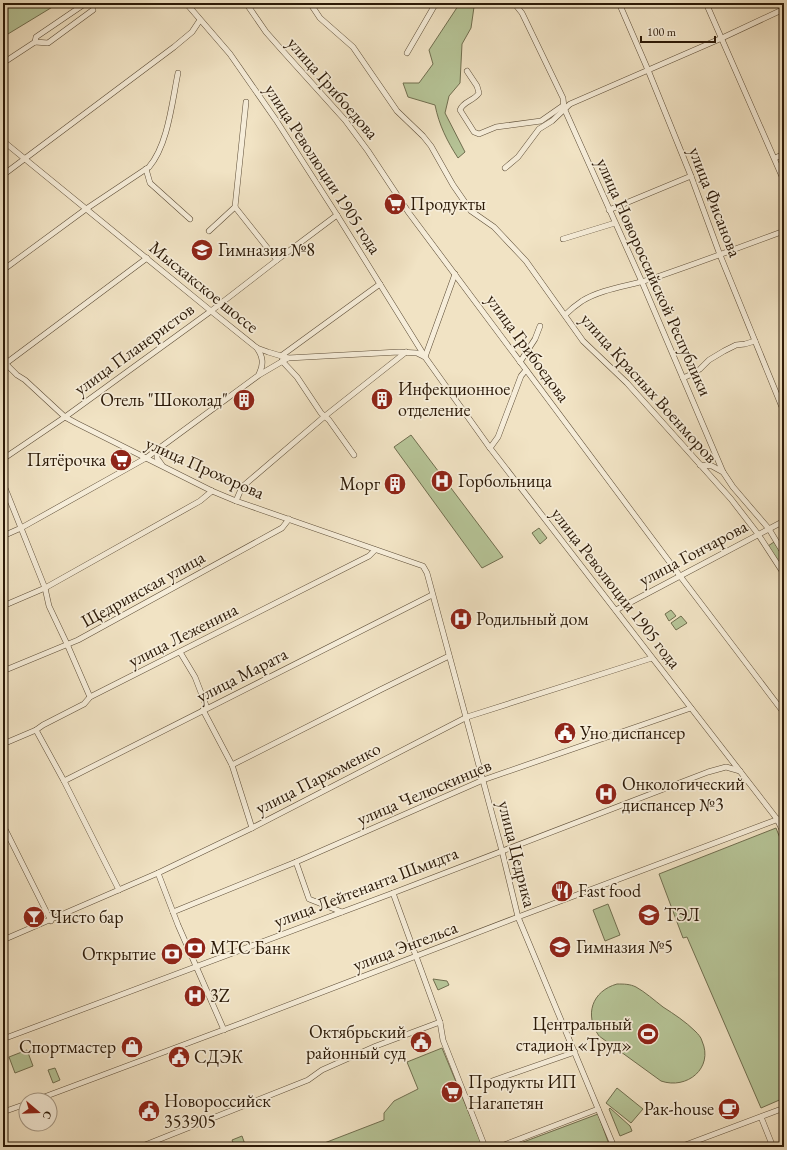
<svg xmlns="http://www.w3.org/2000/svg" width="787" height="1150" viewBox="0 0 787 1150" font-family="'EB Garamond',serif">
  <style>
    .green { fill: #b6c497; stroke: #706e4f }
    .lines { fill: none; stroke-linecap: round; stroke-linejoin: round }
    .minor-casing { stroke: #5c4c36; stroke-width: 6 }
    .minor { stroke: #f6edd9; stroke-width: 5 }
    .labels { text-anchor: middle; stroke-width: 3.5; stroke-linejoin: round; paint-order: stroke }
    .street-label { font-size: 18px; fill: #2b1907; stroke: #f6edd9 }
    .poi-label { font-size: 18px; fill: #2b1907; stroke: #f6edd9; text-anchor: start }
  </style>
  <rect width="100%" height="100%" fill="#f1e3c4"/>
  <filter id="stains"><feTurbulence type="fractalNoise" baseFrequency=".005" numOctaves="4"/><feColorMatrix values="0 0 0 0 .2 0 0 0 0 .09 0 0 0 0 .02 0 0 0 .5 -.17"/></filter>
  <radialGradient id="worn" r=".72"><stop offset=".6" stop-color="#630" stop-opacity="0"/><stop offset="1" stop-color="#630" stop-opacity=".3"/></radialGradient>
  <!-- green -->
  <g class="green">
    <polygon points="3,3 59,3 3,37"/>
    <path d="M460 3H473L474 7 471 28 462 44 460 83 449 96 445 113 465 152 458 158C447 141 439 125 435 105L408 97 403 83H419L433 64 429 50Z"/>
    <polygon points="411,435 503,557 482,568 394,447"/>
    <polygon points="539,528 547,538 540,544 532,533"/>
    <polygon points="774,542 784,558 784,570 768,546"/>
    <polygon points="671,610 676,616 669,621 665,614"/>
    <polygon points="681,616 687,623 676,630 671,623"/>
    <polygon points="776,828 784,848 784,1098 761,1108 687,937 683,938 659,874"/>
    <polygon points="608,904 620,935 605,941 593,910"/>
    <polygon points="433,979 447,981 449,985 438,990"/>
    <path d="M617 984C624 984 630 984 636 987 645 992 654 1000 663 1007 674 1014 686 1022 695 1031 698 1034 701 1037 702 1041 714 1068 687 1090 661 1081L599 1036C584 1015 592 991 617 984Z"/>
    <polygon points="442,1048 483,1147 314,1147 384,1120 384,1113 394,1101 418,1089 407,1062"/>
    <polygon points="27,1050 33,1066 15,1073 9,1057"/>
    <polygon points="55,1068 60,1080 53,1083 48,1070"/>
    <polygon points="617,1088 643,1109 631,1123 606,1103"/>
    <polygon points="610,1108 630,1126 632,1131 620,1136 609,1109"/>
    <polygon points="598,1114 610,1147 510,1147"/>
    <polygon points="242,1136 246,1147 235,1147 232,1140"/>
  </g>
  <g class="lines">
    <!-- minor casing -->
    <g class="minor-casing">
      <g id="minor">
        <polyline points="186,3 230,54 276,120 337,215 424,355"/>
        <polyline points="246,3 266,32 281,49 345,120 368,151 409,213 680,576 784,713"/>
        <polyline points="310,3 320,18 353,47 397,111 423,136 431,146 453,185 471,211 494,227 526,261 583,341 627,383 731,499 758,534 784,574"/>
        <polyline points="514,3 522,13 563,98 564,108 642,282 723,472 733,487 769,529 784,554"/>
        <polyline points="619,3 648,70 691,176 720,255 784,412"/>
        <polyline points="706,3 784,181"/>
        <polyline points="35,42 48,43 93,10"/>
        <polyline points="35,42 36,37 86,3"/>
        <polyline points="407,53 436,3"/>
        <polyline points="3,63 35,42"/>
        <path d="M467 71 477 86 479 93C474 101 463 101 460 110L474 132 479 134 496 127 541 121 564 105"/>
        <polyline points="3,141 211,311 257,348 268,352 288,358 399,352 417,353 425,357 490,448 777,819 784,834"/>
        <polyline points="775,158 784,154"/>
        <polyline points="505,168 518,157 539,129 552,121 570,104 722,38 784,9"/>
        <polyline points="146,169 150,183 190,219"/>
        <polyline points="3,175 174,47 192,32 200,20"/>
        <polyline points="235,207 277,260"/>
        <polyline points="609,210 691,176"/>
        <polyline points="209,231 235,207 246,102"/>
        <polyline points="563,239 615,223"/>
        <path d="M3 270 86 209 149 167C168 145 172 102 178 73"/>
        <path d="M565 315C570 310 576 305 582 301 603 288 631 286 654 278 698 263 741 247 784 231"/>
        <path d="M257 348C263 357 264 364 259 374"/>
        <polyline points="281,356 380,284"/>
        <polyline points="425,357 455,274"/>
        <polyline points="3,361 17,375 25,380 65,417 76,423 212,491 236,501 423,566 427,573 502,851 518,917 614,1147"/>
        <polyline points="282,361 297,377 321,413 329,420 354,455"/>
        <polyline points="520,362 535,339 540,326"/>
        <polyline points="5,364 147,258"/>
        <polyline points="683,378 692,374 700,369 709,360 724,351 736,345 745,344 755,341"/>
        <polyline points="161,448 157,454 157,458 162,465"/>
        <polyline points="490,448 498,437 521,376 526,370"/>
        <polyline points="3,459 65,417 211,311 277,260 337,215"/>
        <polyline points="700,465 712,466 723,472"/>
        <polyline points="3,483 45,588 49,606 67,644 90,697"/>
        <polyline points="236,501 242,487 325,416 406,352"/>
        <polyline points="3,536 21,528 146,458 259,375 288,358"/>
        <polyline points="3,606 45,588 200,501 212,491"/>
        <polyline points="616,610 784,521"/>
        <polyline points="180,652 195,677 207,708"/>
        <polyline points="3,671 78,640 282,528 289,519"/>
        <polyline points="203,710 232,765 252,828"/>
        <polyline points="36,730 64,781 119,890"/>
        <polyline points="3,744 36,730 43,725 84,704 90,697 369,556 375,550"/>
        <polyline points="232,765 380,690 449,656"/>
        <polyline points="64,781 432,595"/>
        <polyline points="3,825 51,921"/>
        <polyline points="296,862 309,899 342,912"/>
        <polyline points="158,873 178,925 224,1030"/>
        <polyline points="393,893 440,1022 443,1040 485,1147"/>
        <polyline points="173,912 296,862 483,780 691,708"/>
        <polyline points="3,940 158,873 252,828 467,717 652,658"/>
        <polyline points="3,1039 393,893 708,772 726,767 740,771"/>
        <polyline points="492,1081 575,1052"/>
        <polyline points="36,1100 239,1024 518,917 784,817"/>
        <polyline points="3,1112 26,1104"/>
        <polyline points="761,1117 773,1147"/>
        <polyline points="140,1147 308,1080 322,1070 376,1046 440,1022"/>
        <polyline points="499,1147 598,1109"/>
        <polyline points="680,1147 784,1108"/>
      </g>
    </g>
    <!-- minor -->
    <use href="#minor" class="minor"/>
  </g>
  <!-- icons -->
  <defs>
    <g id="supermarket-disc" transform="scale(1.15)"><circle r="9.5" fill="#8f2418" stroke="#f6edd9"/><path d="M-6-5.5h2.5l.6 2H6L4.5 2H-2.5L-4.4-4H-6ZM-1.5 3.2a1.3 1.3 0 1 0 .1 0ZM3 3.2a1.3 1.3 0 1 0 .1 0Z" fill="#fff"/></g>
    <g id="school-disc" transform="scale(1.15)"><circle r="9.5" fill="#8f2418" stroke="#f6edd9"/><path d="M0-5L7-2L0 1L-7-2ZM-4 1L0 2.5L4 1V4Q0 6-4 4Z" fill="#fff"/></g>
    <g id="building-disc" transform="scale(1.15)"><circle r="9.5" fill="#8f2418" stroke="#f6edd9"/><path d="M-4-6H4V6H1V3H-1V6H-4ZM-2.5-4.3h1.7v1.8h-1.7ZM.8-4.3h1.7v1.8H.8ZM-2.5-1h1.7V.8h-1.7ZM.8-1h1.7V.8H.8Z" fill="#fff"/></g>
    <g id="hospital-disc" transform="scale(1.15)"><circle r="9.5" fill="#8f2418" stroke="#f6edd9"/><path d="M-5-5h3v3.5h4V-5h3V5h-3V1.5h-4V5h-3Z" fill="#fff"/></g>
    <g id="civic-disc" transform="scale(1.15)"><circle r="9.5" fill="#8f2418" stroke="#f6edd9"/><path d="M-.6-6.5H3V-4.5H.6V-3L4-1V1h2V6H-6V1h2V-1L-.6-3ZM-1.2 2.5V6h2.4V2.5Z" fill="#fff"/></g>
    <g id="restaurant-disc" transform="scale(1.15)"><circle r="9.5" fill="#8f2418" stroke="#f6edd9"/><path d="M-5-6h1v4h1v-4h1v4h1v-4h1v5L-1.5 .5V6h-2V.5L-5-1ZM5-6V6H3V1.5H1.5Q1.5-4 5-6Z" fill="#fff"/></g>
    <g id="bar-disc" transform="scale(1.15)"><circle r="9.5" fill="#8f2418" stroke="#f6edd9"/><path d="M-6-5H6L.8 .8V4.5H3.5V6h-7V4.5H-.8V.8Z" fill="#fff"/></g>
    <g id="bank-disc" transform="scale(1.15)"><circle r="9.5" fill="#8f2418" stroke="#f6edd9"/><path d="M-6-4H6V4H-6ZM0-2.3a2.3 2.3 0 1 0 0 4.6a2.3 2.3 0 1 0 0-4.6Z" fill="#fff"/></g>
    <g id="stadium-disc" transform="scale(1.15)"><circle r="9.5" fill="#8f2418" stroke="#f6edd9"/><path d="M0-5a6.5 5 0 1 0 0 10a6.5 5 0 1 0 0-10ZM-3.5-1.8h7v3.6h-7Z" fill="#fff"/></g>
    <g id="shop-disc" transform="scale(1.15)"><circle r="9.5" fill="#8f2418" stroke="#f6edd9"/><path d="M-5-2.5h2.3a2.7 3.5 0 0 1 5.4 0H5L5.5 6h-11ZM-1.5-2.5h3a1.5 2.3 0 0 0-3 0Z" fill="#fff"/></g>
    <g id="cafe-disc" transform="scale(1.15)"><circle r="9.5" fill="#8f2418" stroke="#f6edd9"/><path d="M-5.5-4.5H6V0H3Q3 3.5 0 3.5H-2.5Q-5.5 3.5-5.5 0ZM3-3.2v2h1.7v-2ZM-6 4.5H4V6H-6Z" fill="#fff"/></g>
  </defs>
  <g fill-rule="evenodd">
    <use href="#supermarket-disc" x="395" y="204"/>
    <use href="#school-disc" x="202" y="250"/>
    <use href="#building-disc" x="382" y="399"/>
    <use href="#building-disc" x="244" y="400"/>
    <use href="#supermarket-disc" x="121" y="460"/>
    <use href="#hospital-disc" x="442" y="481"/>
    <use href="#building-disc" x="395" y="484"/>
    <use href="#hospital-disc" x="461" y="619"/>
    <use href="#civic-disc" x="565" y="733"/>
    <use href="#hospital-disc" x="606" y="794"/>
    <use href="#restaurant-disc" x="562" y="891"/>
    <use href="#school-disc" x="649" y="915"/>
    <use href="#bar-disc" x="34" y="917"/>
    <use href="#school-disc" x="560" y="947"/>
    <use href="#bank-disc" x="195" y="948"/>
    <use href="#bank-disc" x="172" y="954"/>
    <use href="#hospital-disc" x="195" y="996"/>
    <use href="#stadium-disc" x="648" y="1034"/>
    <use href="#civic-disc" x="421" y="1042"/>
    <use href="#shop-disc" x="132" y="1047"/>
    <use href="#civic-disc" x="179" y="1057"/>
    <use href="#supermarket-disc" x="452" y="1092"/>
    <use href="#cafe-disc" x="729" y="1109"/>
    <use href="#civic-disc" x="149" y="1111"/>
  </g>
  <g class="labels">
    <!-- street labels -->
    <g class="street-label">
      <text transform="translate(333 88) rotate(49)" y="6">улица Грибоедова</text>
      <text transform="translate(323 169) rotate(57)" y="6">улица Революции 1905 года</text>
      <text transform="translate(715 202) rotate(69)" y="6">улица Фисанова</text>
      <text transform="translate(654 277) rotate(66)" y="6">улица Новороссийской Республики</text>
      <text transform="translate(204 287) rotate(39)" y="6">Мысхакское шоссе</text>
      <text transform="translate(528 348) rotate(54)" y="6">улица Грибоедова</text>
      <text transform="translate(134 349) rotate(-36)" y="6">улица Планеристов</text>
      <text transform="translate(649 388) rotate(48)" y="6">улица Красных Военморов</text>
      <text transform="translate(205 468) rotate(24)" y="6">улица Прохорова</text>
      <text transform="translate(693 553) rotate(-28)" y="6">улица Гончарова</text>
      <text transform="translate(616 588) rotate(52)" y="6">улица Революции 1905 года</text>
      <text transform="translate(143 589) rotate(-29)" y="6">Щедринская улица</text>
      <text transform="translate(183 635) rotate(-27)" y="6">улица Леженина</text>
      <text transform="translate(242 675) rotate(-27)" y="6">улица Марата</text>
      <text transform="translate(318 778) rotate(-27)" y="6">улица Пархоменко</text>
      <text transform="translate(424 792) rotate(-23)" y="6">улица Челюскинцев</text>
      <text transform="translate(517 854) rotate(76)" y="6">улица Цедрика</text>
      <text transform="translate(366 887) rotate(-21)" y="6">улица Лейтенанта Шмидта</text>
      <text transform="translate(405 946) rotate(-21)" y="6">улица Энгельса</text>
    </g>
    <!-- poi labels -->
    <g class="poi-label">
      <text x="410" y="210">Продукты</text>
      <text x="218" y="256">Гимназия №8</text>
      <text x="398" y="395">Инфекционное<tspan x="398" dy="21">отделение</tspan></text>
      <text x="228" y="406" text-anchor="end">Отель "Шоколад"</text>
      <text x="106" y="466" text-anchor="end">Пятёрочка</text>
      <text x="458" y="487">Горбольница</text>
      <text x="380" y="490" text-anchor="end">Морг</text>
      <text x="476" y="625">Родильный дом</text>
      <text x="580" y="739">Уно диспансер</text>
      <text x="622" y="790">Онкологический<tspan x="622" dy="21">диспансер №3</tspan></text>
      <text x="578" y="897">Fast food</text>
      <text x="664" y="921">ТЭЛ</text>
      <text x="50" y="923">Чисто бар</text>
      <text x="576" y="953">Гимназия №5</text>
      <text x="210" y="954">МТС Банк</text>
      <text x="156" y="960" text-anchor="end">Открытие</text>
      <text x="210" y="1002">3Z</text>
      <text x="632" y="1030" text-anchor="end">Центральный<tspan x="632" dy="21">стадион «Труд»</tspan></text>
      <text x="406" y="1038" text-anchor="end">Октябрьский<tspan x="406" dy="21">районный суд</tspan></text>
      <text x="116" y="1053" text-anchor="end">Спортмастер</text>
      <text x="194" y="1063">СДЭК</text>
      <text x="468" y="1088">Продукты ИП<tspan x="468" dy="21">Нагапетян</tspan></text>
      <text x="164" y="1107">Новороссийск<tspan x="164" dy="21">353905</tspan></text>
      <text x="714" y="1115" text-anchor="end">Рак-house</text>
    </g>
  </g>
  <!-- margin -->
  <rect width="787" height="1150" fill="none" stroke="#f1e3c4" stroke-width="16"/>
  <rect x="4" y="4" width="779" height="1142" fill="none" stroke="#2b1907" stroke-width="2"/>
  <rect x="8" y="8" width="771" height="1134" fill="none" stroke="#2b1907"/>
  <!-- north arrow -->
  <g transform="translate(38 1112) rotate(109)"><circle r="19" fill="#f6edd9" stroke="#a59885"/>
  <path d="M0-3L7 15L0 10L-7 15Z" fill="#8f2418"/>
  <text y="-6" font-size="11" font-weight="bold" text-anchor="middle" fill="#2b1907">С</text>
  </g>
  <!-- scale -->
  <path d="M641 36v6h74v-6" fill="none" stroke="#2b1907" stroke-width="2"/>
  <text x="647" y="36" font-size="12" fill="#2b1907" stroke="#f6edd9" stroke-width="3" paint-order="stroke">100 m</text>
  <rect width="100%" height="100%" filter="url(#stains)"/>
  <rect width="100%" height="100%" fill="url(#worn)"/>
</svg>
